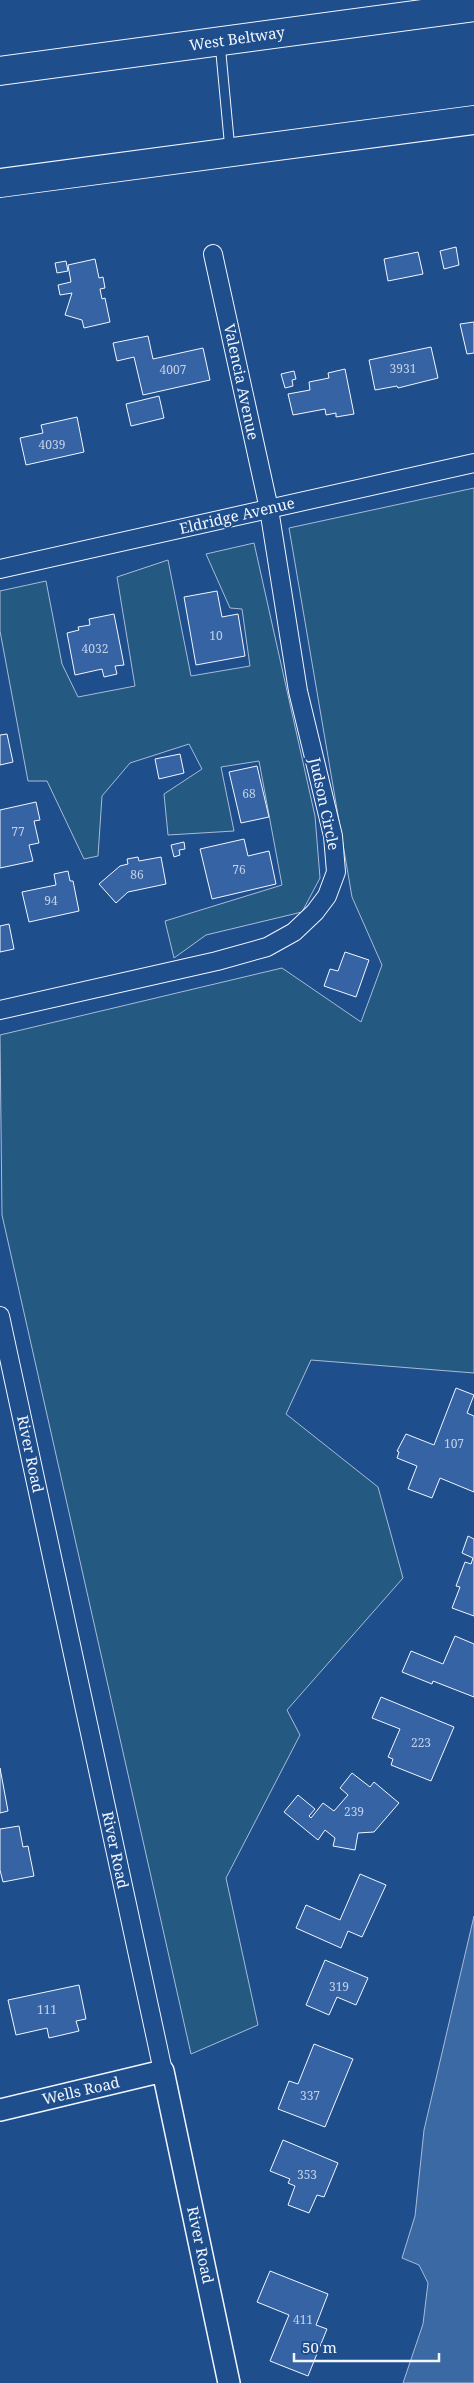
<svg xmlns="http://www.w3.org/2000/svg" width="474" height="2383" viewBox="0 0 474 2383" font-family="'Noto Serif',serif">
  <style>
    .green { fill: #245a82; stroke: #a8bbd7 }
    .water { fill: #3b69a3; stroke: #a8bbd7 }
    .building { fill: #3563a3; stroke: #f2f6ff }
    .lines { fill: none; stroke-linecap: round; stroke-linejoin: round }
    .service-casing { stroke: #f2f6ff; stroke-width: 11 }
    .minor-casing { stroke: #f2f6ff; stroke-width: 20 }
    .tertiary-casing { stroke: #f2f6ff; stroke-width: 24 }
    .motorway-casing { stroke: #f2f6ff; stroke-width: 30 }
    .service { stroke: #1f4e8c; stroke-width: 9 }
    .minor { stroke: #1f4e8c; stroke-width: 18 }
    .tertiary { stroke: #1f4e8c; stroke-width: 21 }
    .motorway { stroke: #1f4e8c; stroke-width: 28 }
    .labels { text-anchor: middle; stroke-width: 4; stroke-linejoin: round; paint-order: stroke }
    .number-label { font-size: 12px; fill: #c3d1e8 }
    .street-label { font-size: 15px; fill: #f2f6ff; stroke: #1f4e8c }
  </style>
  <rect width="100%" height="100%" fill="#1f4e8c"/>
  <!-- green -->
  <g class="green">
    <polygon points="474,488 474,1373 311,1360 286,1414 378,1487 403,1578 287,1710 300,1735 226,1878 258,2025 191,2054 2,1215 0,1035 282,968 361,1022 382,965 352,897 289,528"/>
    <polygon points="254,543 315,816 320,878 302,912 206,935 174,958 165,921 282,885 259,761 221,767 234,831 168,835 164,794 202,769 189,744 130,763 102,796 98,856 84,859 47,781 28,781 0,631 0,591 46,581 62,664 78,697 135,686 117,577 168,560 191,676 250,666 242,609 230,608 206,554"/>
  </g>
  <!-- water -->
  <polygon class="water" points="474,1916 474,2383 403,2383 423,2324 428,2283 419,2265 402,2258 415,2216 424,2130"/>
  <!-- building -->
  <g class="building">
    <polygon points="456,247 459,265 444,269 440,251"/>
    <polygon points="418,252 423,274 388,281 384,259"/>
    <polygon points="95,259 99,278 103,277 105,288 100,289 102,299 105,298 110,322 84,328 82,320 65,315 72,293 60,295 58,285 71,282 68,265"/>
    <polygon points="66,261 68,271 57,273 55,263"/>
    <polygon points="474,322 474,353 467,354 460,324"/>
    <polygon points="148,336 153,359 203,348 210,380 143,395 134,357 117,361 113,343"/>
    <polygon points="431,347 438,378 398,388 397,386 375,390 369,360"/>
    <polygon points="345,369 354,414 336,417 336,413 326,415 325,409 293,415 288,394 310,390 309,382 329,378 328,373"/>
    <polygon points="294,371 296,379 292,380 293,386 285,388 281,374"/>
    <polygon points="159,396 164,418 131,426 126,404"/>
    <polygon points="77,417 84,452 26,465 20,438 43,433 41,425"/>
    <polygon points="217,591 222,617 238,614 245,656 196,665 184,597"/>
    <polygon points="114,614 124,665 115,666 117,674 104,677 102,669 75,675 67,633 79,630 78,627 90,625 89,619"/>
    <polygon points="7,734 13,762 0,765 0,735"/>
    <polygon points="180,754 184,773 159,779 155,759"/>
    <polygon points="257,766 269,817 241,823 229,772"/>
    <polygon points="36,802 40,820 34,821 39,843 29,845 33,861 0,868 0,810"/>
    <polygon points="244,839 248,856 269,851 276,884 212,899 200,849"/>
    <polygon points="184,842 185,849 179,850 180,855 174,857 171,845"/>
    <polygon points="138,857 139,861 161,857 166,884 128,892 116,903 99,884 120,866 128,864 127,859"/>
    <polygon points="68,871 70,881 73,881 79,911 29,922 22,892 56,885 54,874"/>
    <polygon points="9,924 14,949 0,952 0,926"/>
    <polygon points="345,952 369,960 356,997 324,986 330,969 338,971"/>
    <polygon points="456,1388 474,1395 467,1413 474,1416 474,1492 440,1478 432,1498 408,1489 417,1466 397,1458 399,1452 397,1451 406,1434 434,1445"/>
    <polygon points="468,1536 474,1539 474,1616 452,1608 460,1587 456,1586 465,1562 471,1564 473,1558 462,1553"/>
    <polygon points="455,1636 474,1644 474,1697 433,1681 432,1684 402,1672 411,1651 443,1664"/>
    <polygon points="381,1697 454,1727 431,1781 391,1765 393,1759 388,1757 400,1729 372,1718"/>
    <polygon points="0,1768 8,1811 0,1813"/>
    <polygon points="352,1773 370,1787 374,1782 399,1803 374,1832 358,1833 355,1850 333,1846 335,1838 325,1830 318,1840 284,1812 298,1795 315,1809 309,1816 311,1818 323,1803 334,1811 348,1795 340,1788"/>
    <polygon points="19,1826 23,1847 28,1846 34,1876 3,1882 0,1870 0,1829"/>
    <polygon points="360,1874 386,1885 362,1937 348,1931 341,1948 296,1928 306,1905 340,1920"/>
    <polygon points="325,1960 368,1978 356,2005 337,1997 329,2015 306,2005"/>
    <polygon points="79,1985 86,2019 76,2021 79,2031 49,2038 47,2028 16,2035 8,2000"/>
    <polygon points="314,2044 353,2059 325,2127 278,2109 289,2081 298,2084"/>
    <polygon points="283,2140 338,2163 324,2197 317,2195 309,2213 288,2205 295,2186 288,2183 290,2179 270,2171"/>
    <polygon points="270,2271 328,2294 316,2325 327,2329 308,2376 270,2361 289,2315 257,2302"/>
  </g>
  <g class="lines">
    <!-- service casing -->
    <g class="service-casing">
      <polyline id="service" points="220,43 230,150"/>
    </g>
    <!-- minor casing -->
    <g class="minor-casing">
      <g id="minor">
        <polyline points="0,569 474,463"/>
        <polyline points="0,1010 217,961 267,947 294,932 315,912 327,896 336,872 333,836 298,691 269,509 213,254"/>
        <polyline points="0,1316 163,2071"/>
      </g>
    </g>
    <!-- tertiary casing -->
    <g class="tertiary-casing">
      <polyline id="tertiary" points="0,2110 163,2071 229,2383"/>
    </g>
    <!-- motorway casing -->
    <g class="motorway-casing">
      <g id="motorway">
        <polyline points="0,71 474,7"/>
        <polyline points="0,183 474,120"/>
      </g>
    </g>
    <!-- service -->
    <use href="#service" class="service"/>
    <!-- minor -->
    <use href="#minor" class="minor"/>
    <!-- tertiary -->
    <use href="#tertiary" class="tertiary"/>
    <!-- motorway -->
    <use href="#motorway" class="motorway"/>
  </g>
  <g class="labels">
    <!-- number labels -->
    <g class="number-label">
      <text x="403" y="373">3931</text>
      <text x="173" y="374">4007</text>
      <text x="52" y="449">4039</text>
      <text x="216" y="640">10</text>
      <text x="95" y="653">4032</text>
      <text x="249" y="798">68</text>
      <text x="18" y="836">77</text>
      <text x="239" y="874">76</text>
      <text x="137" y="879">86</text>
      <text x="51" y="905">94</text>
      <text x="454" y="1448">107</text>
      <text x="421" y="1747">223</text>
      <text x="354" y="1816">239</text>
      <text x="339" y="1991">319</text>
      <text x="47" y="2014">111</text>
      <text x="310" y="2100">337</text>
      <text x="307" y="2179">353</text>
      <text x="303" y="2324">411</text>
    </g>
    <!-- street labels -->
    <g class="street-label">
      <text transform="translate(237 39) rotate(-8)" y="5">West Beltway</text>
      <text transform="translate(241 382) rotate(78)" y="5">Valencia Avenue</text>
      <text transform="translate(237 516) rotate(-13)" y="5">Eldridge Avenue</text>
      <text transform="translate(324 804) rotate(78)" y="5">Judson Circle</text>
      <text transform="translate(30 1454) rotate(78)" y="5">River Road</text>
      <text transform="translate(115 1850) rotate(78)" y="5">River Road</text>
      <text transform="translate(81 2091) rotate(-13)" y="5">Wells Road</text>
      <text transform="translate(200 2245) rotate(78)" y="5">River Road</text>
    </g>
  </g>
  <!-- scale -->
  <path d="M294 2353v8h145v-8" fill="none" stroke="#f2f6ff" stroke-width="2.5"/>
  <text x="302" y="2353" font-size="15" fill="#f2f6ff" stroke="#1f4e8c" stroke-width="4" paint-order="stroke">50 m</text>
</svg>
